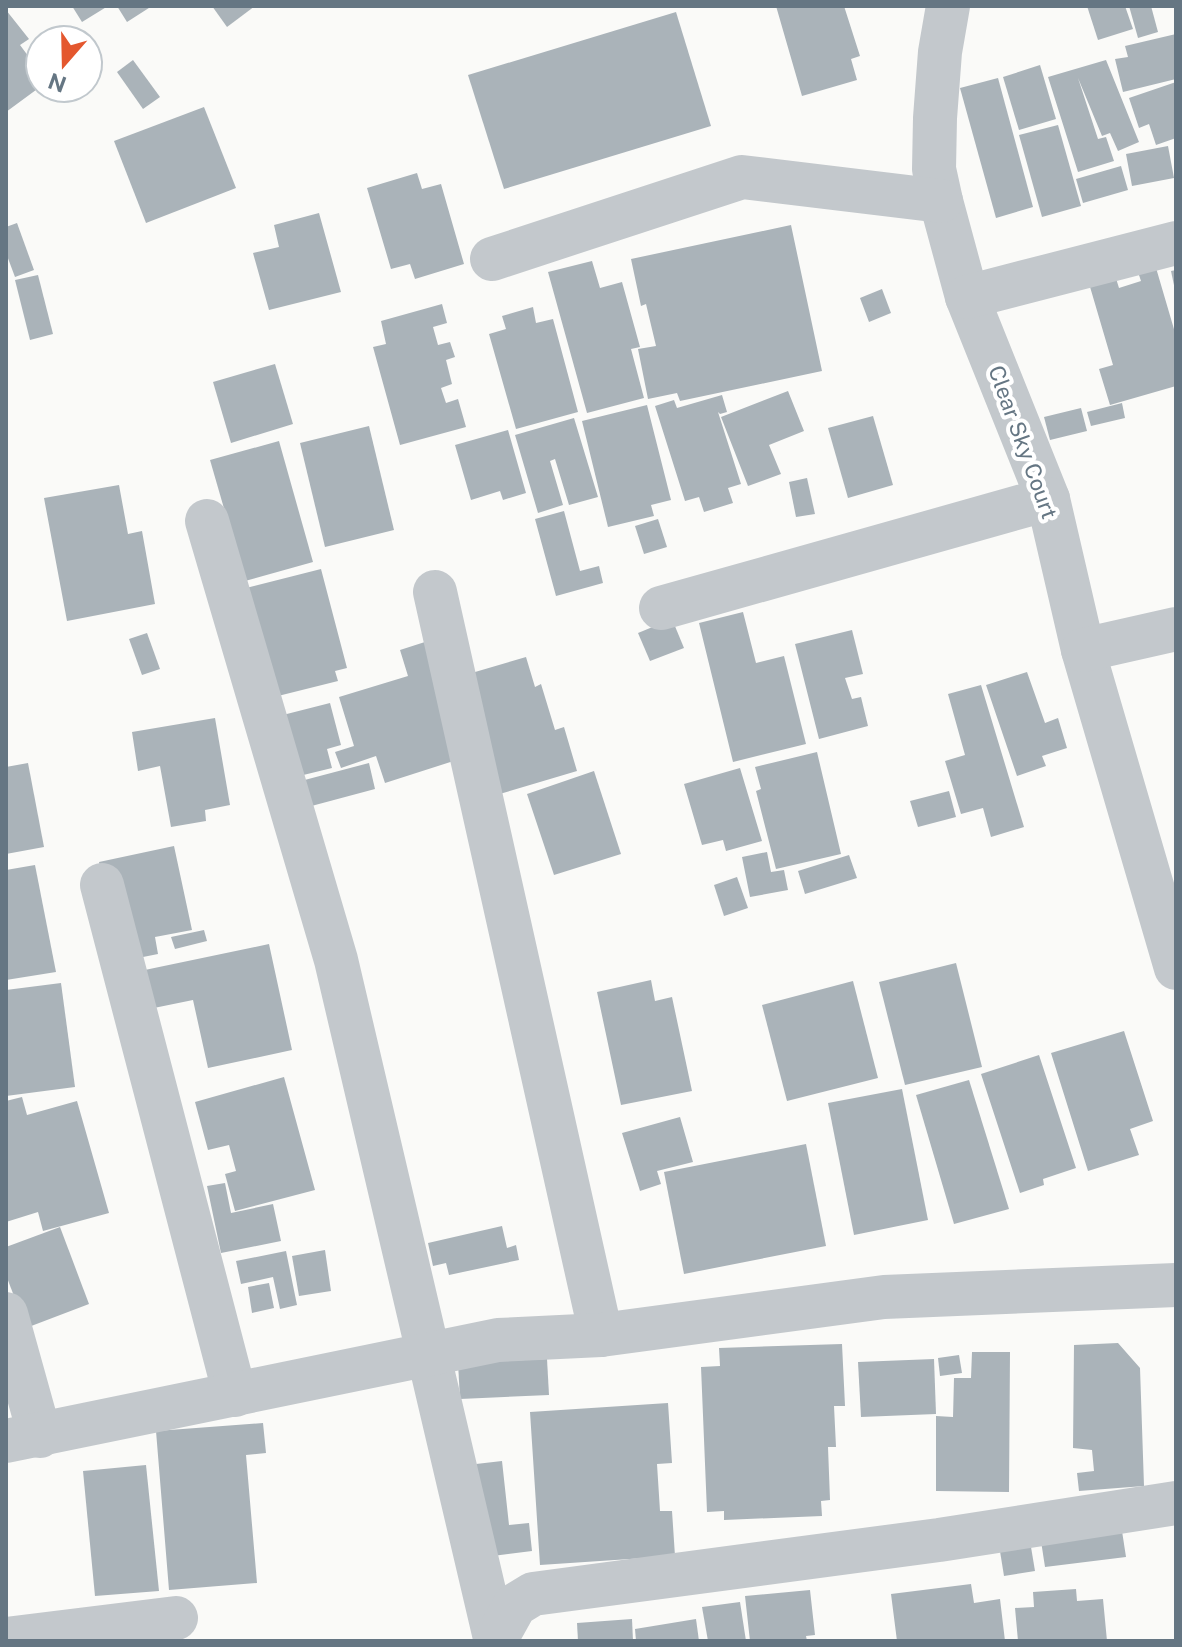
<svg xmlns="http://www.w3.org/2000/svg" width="1182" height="1647" viewBox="0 0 1182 1647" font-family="'Public Sans',sans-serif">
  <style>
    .building { fill: #aab3b9 }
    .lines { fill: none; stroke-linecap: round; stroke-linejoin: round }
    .minor { stroke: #c3c8cc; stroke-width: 44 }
    .labels { text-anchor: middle; stroke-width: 8; stroke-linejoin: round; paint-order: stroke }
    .street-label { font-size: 22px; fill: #657683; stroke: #fff }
  </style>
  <rect width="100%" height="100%" fill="#fafaf8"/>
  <!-- building -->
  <g class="building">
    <polygon points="72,6 108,6 82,22"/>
    <polygon points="117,6 152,6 127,22"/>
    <polygon points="212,6 255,6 227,27"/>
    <polygon points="776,6 844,6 860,56 851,59 857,80 802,96"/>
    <polygon points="1087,6 1125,6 1133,29 1098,40"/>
    <polygon points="1129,6 1151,6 1158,32 1138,38"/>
    <polygon points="6,10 29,39 20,45 40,72 40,87 6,112"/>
    <polygon points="676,12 711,126 504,189 468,75"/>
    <polygon points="1176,34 1176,79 1123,92 1115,59 1128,57 1125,46"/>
    <polygon points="133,60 160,97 143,109 117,72"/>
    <polygon points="1106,60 1139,142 1118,151 1110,133 1102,136 1078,78 1098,139 1106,137 1114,161 1078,172 1048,77"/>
    <polygon points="1040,65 1056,119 1019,130 1003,77"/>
    <polygon points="998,78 1033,207 996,218 960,88"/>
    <polygon points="1176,82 1176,138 1156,145 1149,124 1139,128 1129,98"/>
    <polygon points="204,107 236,188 146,223 114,141"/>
    <polygon points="1058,125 1081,206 1042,217 1019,135"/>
    <polygon points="1168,146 1174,178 1132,186 1126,154"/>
    <polygon points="1121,166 1128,190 1083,203 1076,179"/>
    <polygon points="417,173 422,189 441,184 464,264 415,279 410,264 391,269 367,188"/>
    <polygon points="319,213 341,292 269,310 253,253 279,247 274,225"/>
    <polygon points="17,223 34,270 15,277 6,253 6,227"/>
    <polygon points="791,225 822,371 680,401 677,393 648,399 638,349 656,346 646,304 641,306 631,259"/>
    <polygon points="592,261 600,288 622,282 640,347 631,349 644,398 587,413 548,272"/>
    <polygon points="1154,261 1176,336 1176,386 1110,405 1099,369 1113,365 1088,280 1114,272 1119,288 1141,281 1136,266"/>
    <polygon points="1176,270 1176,290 1175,290 1171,271"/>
    <polygon points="38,275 53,334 30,340 15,280"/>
    <polygon points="882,289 891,313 869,322 860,298"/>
    <polygon points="442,304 447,323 433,327 438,345 450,342 455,357 446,360 452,384 441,388 446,403 458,399 466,427 400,445 373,347 386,344 381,321"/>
    <polygon points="533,307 536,323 553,319 578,412 516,429 489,334 506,329 502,316"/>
    <polygon points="275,364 293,424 231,443 213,382"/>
    <polygon points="788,391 804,431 769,445 781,474 748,486 721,417"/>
    <polygon points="722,395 727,412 720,414 718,412 741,484 728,488 733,503 704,512 699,497 685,501 655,406 674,400 677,408"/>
    <polygon points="1122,403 1125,418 1091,426 1087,412"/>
    <polygon points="647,405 671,500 651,505 654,516 608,527 582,421"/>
    <polygon points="1081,408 1087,431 1050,440 1044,417"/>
    <polygon points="873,416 893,485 848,498 828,428"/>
    <polygon points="574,418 598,497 569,505 555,459 550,461 563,505 538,513 515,435"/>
    <polygon points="369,426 394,530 325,547 300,443"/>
    <polygon points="508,430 526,493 503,500 500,491 471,500 455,445"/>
    <polygon points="279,441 313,562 245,581 210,460"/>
    <polygon points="807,478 815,514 796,517 789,482"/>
    <polygon points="119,485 128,534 142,531 155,604 67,621 44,498"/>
    <polygon points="564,511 580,571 599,566 603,583 556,596 535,519"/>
    <polygon points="658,519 667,547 644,554 635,526"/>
    <polygon points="321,569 347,668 335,671 338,681 274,697 246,588"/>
    <polygon points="743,612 756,663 784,656 806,744 733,762 699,623"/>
    <polygon points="672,619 684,648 650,661 638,633"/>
    <polygon points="852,630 863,674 845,678 852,699 861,697 868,726 819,739 795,644"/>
    <polygon points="147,633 160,669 142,675 129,639"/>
    <polygon points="428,641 466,757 385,783 376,756 341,768 335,752 354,746 339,697 408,676 400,650"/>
    <polygon points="526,657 535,687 541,684 555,730 564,727 577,771 486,798 458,677"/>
    <polygon points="1027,672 1045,723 1058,718 1067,748 1042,756 1046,766 1017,776 986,685"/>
    <polygon points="981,685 1024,827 991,837 983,808 961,814 945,761 965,755 948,694"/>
    <polygon points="330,703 341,745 327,749 332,768 291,778 275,717"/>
    <polygon points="215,718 230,805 205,810 206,821 171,827 160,766 138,771 132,732"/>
    <polygon points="817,752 841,854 776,869 756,791 761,789 755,767"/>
    <polygon points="28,763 44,847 6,854 6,767"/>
    <polygon points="369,763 375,789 304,808 297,782"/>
    <polygon points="740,768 762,841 726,851 723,840 702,845 684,784"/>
    <polygon points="594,771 621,854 554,875 527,794"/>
    <polygon points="949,791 956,817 918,827 910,801"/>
    <polygon points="174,846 192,930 155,937 158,954 138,958 109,907 99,862"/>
    <polygon points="767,852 771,872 784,870 788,890 750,897 742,857"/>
    <polygon points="849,855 857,878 805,894 798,871"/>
    <polygon points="35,865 56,972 6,980 6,870"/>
    <polygon points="737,877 748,908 724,916 714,885"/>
    <polygon points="204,930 207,941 175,949 171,937"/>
    <polygon points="269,944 292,1050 208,1068 193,1000 149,1009 140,971"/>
    <polygon points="956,963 982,1067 905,1085 879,982"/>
    <polygon points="651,980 655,1001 672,997 692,1091 621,1105 597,992"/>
    <polygon points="853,981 878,1078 787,1101 762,1005"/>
    <polygon points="61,983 75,1087 6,1096 6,990"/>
    <polygon points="1124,1031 1153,1121 1130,1129 1139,1155 1088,1171 1051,1053"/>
    <polygon points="1039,1055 1076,1168 1043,1179 1044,1185 1020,1193 981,1074"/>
    <polygon points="284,1077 315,1190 235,1211 225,1174 236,1171 229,1145 208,1150 195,1102"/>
    <polygon points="969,1080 1009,1209 954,1224 916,1095"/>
    <polygon points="902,1089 928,1220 854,1235 828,1103"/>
    <polygon points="22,1097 27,1115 77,1101 109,1213 43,1231 38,1212 6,1222 6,1101"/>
    <polygon points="680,1117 693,1162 657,1171 661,1184 640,1191 622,1133"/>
    <polygon points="806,1144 826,1246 684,1274 664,1172"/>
    <polygon points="225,1183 231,1213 273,1204 281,1241 221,1253 207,1186"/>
    <polygon points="502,1226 507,1248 516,1245 519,1260 449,1275 446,1263 433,1266 428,1243"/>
    <polygon points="60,1227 89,1304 26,1328 6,1275 6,1247"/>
    <polygon points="325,1250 331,1291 299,1296 292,1256"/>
    <polygon points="286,1251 297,1305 280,1309 273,1277 241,1284 236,1261"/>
    <polygon points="269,1283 274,1308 252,1313 248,1287"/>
    <polygon points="1118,1343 1140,1368 1144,1486 1079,1491 1077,1473 1094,1471 1092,1450 1073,1448 1074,1345"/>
    <polygon points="842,1344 845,1406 834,1406 836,1447 828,1447 830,1500 821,1501 822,1516 724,1520 724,1511 707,1512 701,1367 720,1366 719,1348"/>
    <polygon points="972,1352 1010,1352 1009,1492 936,1491 936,1416 953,1417 954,1378 971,1378"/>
    <polygon points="959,1355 962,1373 940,1376 938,1358"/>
    <polygon points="547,1359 549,1395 460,1399 458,1363"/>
    <polygon points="934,1359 936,1414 861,1417 858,1362"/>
    <polygon points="668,1403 672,1463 657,1464 660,1511 672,1511 675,1556 540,1565 530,1412"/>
    <polygon points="263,1423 266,1453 246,1455 257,1583 169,1590 156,1431"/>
    <polygon points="502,1461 509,1525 529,1523 532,1551 485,1557 476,1464"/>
    <polygon points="146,1465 159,1591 95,1596 83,1471"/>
    <polygon points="1122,1531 1126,1557 1045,1567 1041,1541"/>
    <polygon points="1030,1541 1035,1571 1004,1576 999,1545"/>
    <polygon points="971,1584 974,1603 1000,1599 1005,1641 897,1641 891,1594"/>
    <polygon points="1076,1589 1077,1601 1103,1599 1107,1641 1018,1641 1015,1608 1034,1607 1033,1592"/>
    <polygon points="810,1590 815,1635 806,1636 807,1641 750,1641 745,1596"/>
    <polygon points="740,1602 746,1641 708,1641 702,1607"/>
    <polygon points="632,1619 633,1641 578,1641 577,1623"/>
    <polygon points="696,1619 699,1641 636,1641 635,1629"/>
  </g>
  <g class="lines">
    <!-- minor -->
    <g class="minor">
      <polyline points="948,6 940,52 935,118 934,169 941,201 967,297 1048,499 1083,650 1176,968"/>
      <polyline points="492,259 742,177 941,201"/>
      <polyline points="967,297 1176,243"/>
      <polyline points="207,521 336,960 495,1638"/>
      <polyline points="435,592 601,1335"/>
      <polyline points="661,608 1048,499"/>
      <polyline points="1083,650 1176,629"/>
      <polyline points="102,885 235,1395"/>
      <polyline points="6,1314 40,1436"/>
      <polyline points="6,1441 498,1340 601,1335 884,1297 1176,1285"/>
      <polyline points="6,1639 176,1618"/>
      <polyline points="495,1641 515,1605 533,1594 939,1540 1176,1503"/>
    </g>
  </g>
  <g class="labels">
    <!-- street labels -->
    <g class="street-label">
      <text transform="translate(1023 442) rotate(70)" y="8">Clear Sky Court</text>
    </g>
  </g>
  <!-- border -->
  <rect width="1182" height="1647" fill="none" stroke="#657683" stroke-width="16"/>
  <!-- north arrow -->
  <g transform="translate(64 64) rotate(200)"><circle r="38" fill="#ffffff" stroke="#c1c8cd" stroke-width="2"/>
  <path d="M0-6L14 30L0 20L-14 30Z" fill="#e4572e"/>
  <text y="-12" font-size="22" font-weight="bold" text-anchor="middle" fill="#657683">N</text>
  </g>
</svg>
